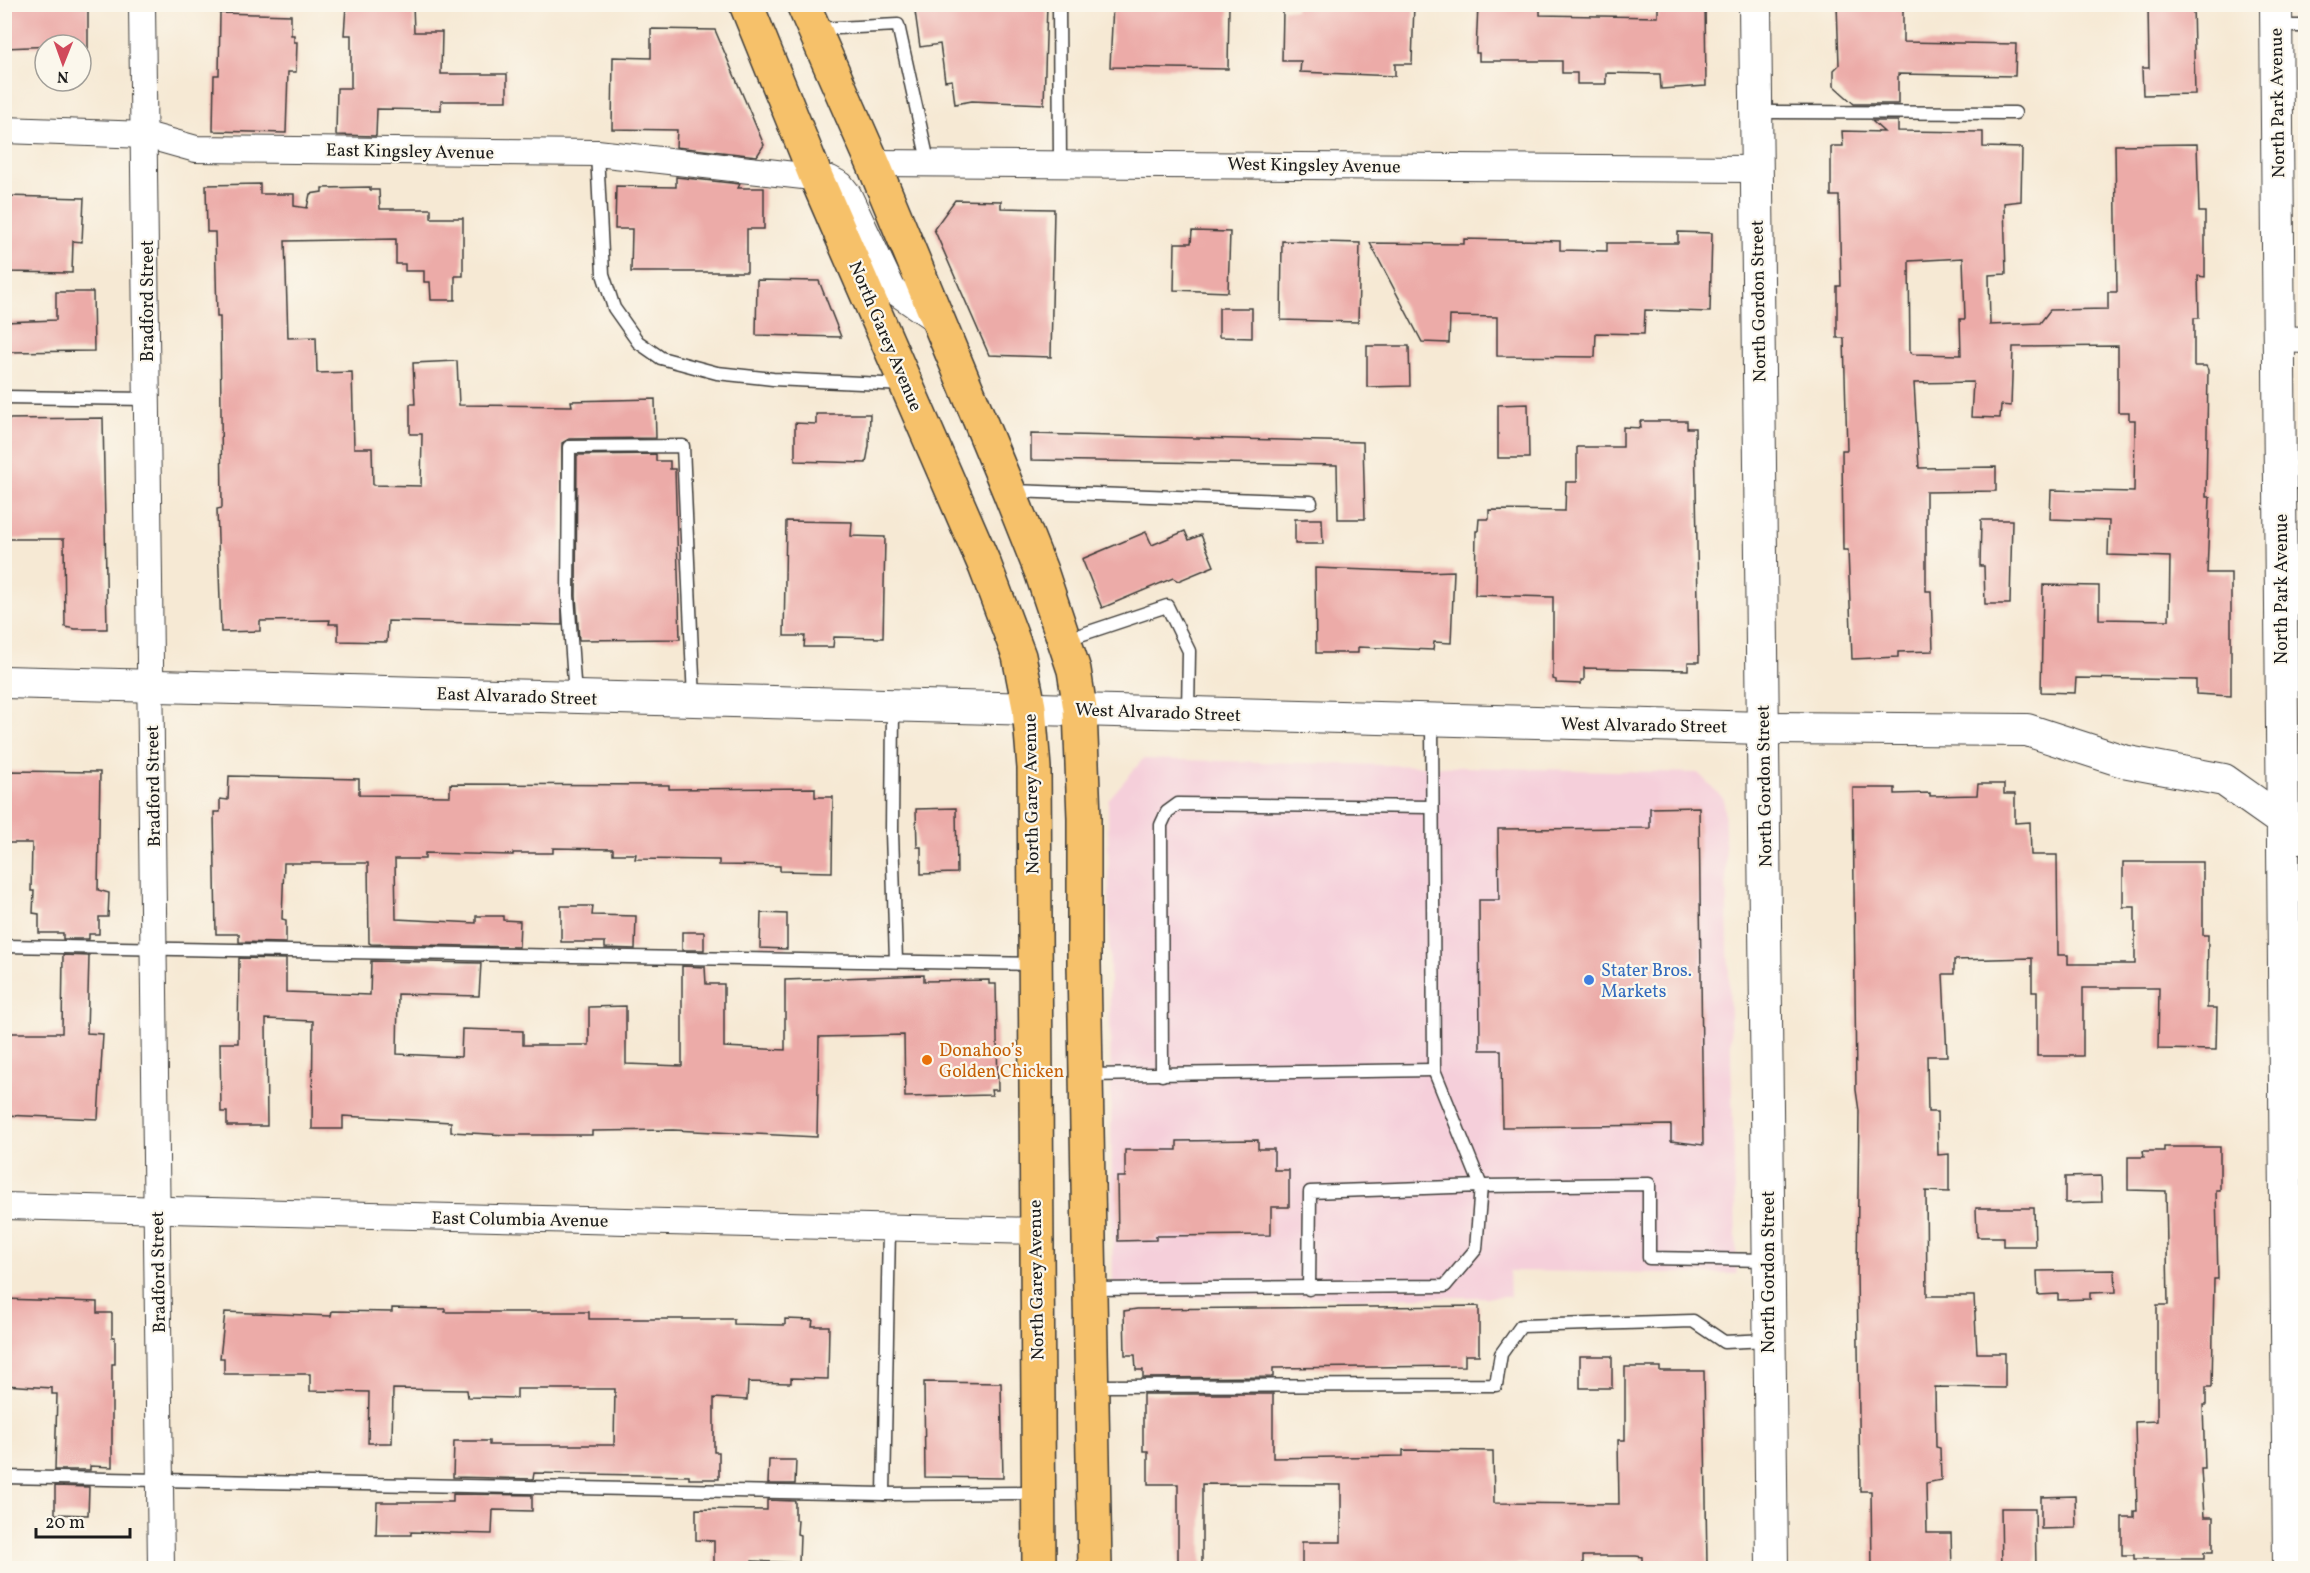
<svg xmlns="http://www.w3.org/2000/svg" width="2310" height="1573" viewBox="0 0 2310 1573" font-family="Vollkorn,serif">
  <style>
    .built { fill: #f5cfda }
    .building { fill: #ecaba8; fill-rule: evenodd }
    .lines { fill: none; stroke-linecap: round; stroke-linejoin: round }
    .service-casing { stroke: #3d3b38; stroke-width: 15 }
    .minor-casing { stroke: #3d3b38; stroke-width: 28 }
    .tertiary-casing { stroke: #3d3b38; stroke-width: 34 }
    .primary-casing { stroke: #3d3b38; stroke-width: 36 }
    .service { stroke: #fff; stroke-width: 12 }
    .minor { stroke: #fff; stroke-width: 26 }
    .tertiary { stroke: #fff; stroke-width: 32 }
    .primary { stroke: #f6c16b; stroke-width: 33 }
    .shop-dot { fill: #3f7fe0; stroke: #fbf7ec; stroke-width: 2 }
    .food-dot { fill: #e8710a; stroke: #fbf7ec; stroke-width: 2 }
    .labels { text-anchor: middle; stroke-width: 4.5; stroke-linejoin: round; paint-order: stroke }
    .street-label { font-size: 18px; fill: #1c1c1c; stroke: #fbf7ec }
    .shop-label { font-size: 18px; fill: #366cbe; stroke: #fbf7ec; text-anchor: start }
    .food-label { font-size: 18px; fill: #c56008; stroke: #fbf7ec; text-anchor: start }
  </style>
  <rect width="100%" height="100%" fill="#fbf7ec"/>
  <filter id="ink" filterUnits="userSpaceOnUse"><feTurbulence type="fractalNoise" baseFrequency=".0167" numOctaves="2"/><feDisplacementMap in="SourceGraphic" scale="12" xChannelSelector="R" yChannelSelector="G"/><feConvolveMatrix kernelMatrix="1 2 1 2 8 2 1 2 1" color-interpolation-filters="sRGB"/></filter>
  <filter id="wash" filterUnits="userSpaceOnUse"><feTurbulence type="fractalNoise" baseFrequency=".008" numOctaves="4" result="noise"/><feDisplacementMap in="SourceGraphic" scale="24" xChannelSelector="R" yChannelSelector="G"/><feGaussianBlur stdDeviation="1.35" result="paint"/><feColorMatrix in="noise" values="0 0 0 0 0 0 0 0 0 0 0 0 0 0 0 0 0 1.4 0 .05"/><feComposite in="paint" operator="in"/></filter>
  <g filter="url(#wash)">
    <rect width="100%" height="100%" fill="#f6e9d4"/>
    <!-- built -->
    <polygon class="built" points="1143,759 1698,773 1724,799 1737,1274 1509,1271 1510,1297 1113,1298 1108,800"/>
    <g id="blocks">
      <!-- building -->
      <g class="building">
        <polygon points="4,4 88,4 88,48 81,48 81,45 4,48"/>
        <polygon points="379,4 413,4 414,32 442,32 441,74 507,74 507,101 441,101 441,110 377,109 376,136 336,135 337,88 351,88 351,35 344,35 346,6 379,7"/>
        <polygon points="914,4 1047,4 1044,104 972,101 955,104 952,80 945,81 940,44 920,47"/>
        <polygon points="1113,4 1229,5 1228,69 1110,67"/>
        <polygon points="1295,4 1414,4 1412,64 1395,64 1395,76 1300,72 1301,61 1282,61 1283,9 1295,10"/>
        <polygon points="1478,4 1540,4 1540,15 1658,17 1658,4 1705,4 1706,86 1661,89 1660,74 1606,73 1606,84 1577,84 1577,73 1562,73 1562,61 1479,61 1479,53 1476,53"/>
        <polygon points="1837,4 1903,4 1903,42 2016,44 2015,76 1898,74 1898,104 1854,104 1834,86 1834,70 1839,65"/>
        <polygon points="2148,4 2193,4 2195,94 2143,95 2142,68 2149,68"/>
        <polygon points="220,13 291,15 291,35 294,35 294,42 297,42 296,72 288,72 286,133 213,131 214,75 219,75"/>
        <polygon points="651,29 715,30 764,145 757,156 676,147 677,130 612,129 613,57 651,58"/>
        <path d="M1872 121H1898V131L1983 132V147L2022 148 2021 201 2004 203 2006 274 1989 275 1990 325 2040 323 2050 310 2108 309V292H2117L2115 145 2197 144 2199 212H2205V277L2198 276 2199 318H2194V366H2206L2208 370 2206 497H2210L2207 573H2231V696L2196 694V680L2076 678 2075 693 2041 692 2043 585 2099 586V619L2169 620 2170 557 2108 555 2109 521 2050 519 2051 490 2134 492 2135 420H2129V412H2118V346L2013 347 2011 406 2001 405 2000 418 1971 417 1973 382 1914 383 1919 468 1996 467V491L1926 492V591H1931L1933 651 1898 652V657L1852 659 1848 550H1843L1842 450H1847L1844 338H1837V286H1841L1839 196H1831V146H1843L1842 131 1884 132ZM1963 258 1965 319H1960L1961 355 1913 354 1910 352 1909 261Z"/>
        <polygon points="676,177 740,184 738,188 764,188 764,229 747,229 747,272 631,272 632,229 615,229 616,186 676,187"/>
        <polygon points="260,184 260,194 294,194 294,206 307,208 310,194 322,192 322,188 370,187 370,190 379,190 380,209 431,209 431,218 463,218 463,276 455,276 455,300 431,300 430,282 424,282 424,271 405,271 405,264 396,264 396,239 285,241 288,338 316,337 317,373 352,372 354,448 372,448 373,485 421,486 422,434 410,434 410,404 415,404 413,363 457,361 459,405 572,406 571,401 655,399 656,438 569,439 562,443 562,625 388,621 387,642 338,641 338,624 329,624 330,620 260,621 260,631 221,632 217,509 222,508 220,317 217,317 215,232 207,232 206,185"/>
        <polygon points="4,196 84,198 82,242 73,241 72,273 4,272"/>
        <polygon points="955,200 1001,201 1001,208 1054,209 1051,357 989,355 934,229"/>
        <polygon points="1192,231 1230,232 1228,292 1174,290 1175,243 1191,243"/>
        <polygon points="1678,232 1712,233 1710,312 1645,310 1644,334 1596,333 1595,357 1497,356 1497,317 1450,316 1449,343 1422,342 1370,243 1464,244 1464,239 1560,241 1560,250 1607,251 1607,243 1678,243"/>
        <polygon points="1282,241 1360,243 1358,322 1281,320"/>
        <polygon points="757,280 819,281 841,337 756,335"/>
        <polygon points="56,292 93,292 94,351 4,352 4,322 56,320"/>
        <polygon points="1219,308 1252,308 1252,338 1219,337"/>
        <polygon points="1367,346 1409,346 1410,386 1367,387"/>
        <polygon points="1528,404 1529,458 1498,458 1498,405"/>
        <polygon points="816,414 870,414 869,446 866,463 795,461 795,423 816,424"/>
        <polygon points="103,418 107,629 75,629 65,627 64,539 4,539 4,419"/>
        <polygon points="1640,421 1687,421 1687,428 1695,428 1699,662 1688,662 1688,670 1584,668 1584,680 1581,680 1581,684 1556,683 1556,680 1553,679 1553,597 1475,595 1476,531 1478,531 1479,519 1489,519 1489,510 1565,511 1566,482 1577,482 1577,447 1623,447 1623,427 1641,428"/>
        <polygon points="1031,434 1363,442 1365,519 1338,519 1337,465 1031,460"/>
        <polygon points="656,454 656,461 670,461 670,469 675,469 680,639 579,640 576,596 577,455"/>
        <polygon points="1295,519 1322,519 1323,544 1295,544"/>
        <polygon points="1981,520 2012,520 2010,604 1985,604 1984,566 1980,566"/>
        <polygon points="786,521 852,522 851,536 885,537 883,638 834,637 833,647 804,647 805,636 784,636"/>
        <polygon points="1185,531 1189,540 1201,535 1214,566 1178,581 1173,578 1102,608 1082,559 1146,532 1152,545"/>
        <polygon points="1315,568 1423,572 1454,571 1451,643 1434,642 1433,650 1358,647 1358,653 1316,653"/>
        <polygon points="4,771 100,772 98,890 109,893 108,917 99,917 99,934 89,934 89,939 63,939 63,933 39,933 39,914 33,913 34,891 31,891 32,843 4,843"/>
        <polygon points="229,776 359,779 359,795 450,796 450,784 669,785 669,789 815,788 815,797 833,797 832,872 780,871 780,866 719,865 719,860 635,859 636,854 613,854 613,849 553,848 553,853 513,853 513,855 425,853 425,859 395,859 396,919 476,923 476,916 503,916 503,920 520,921 519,947 371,944 369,943 368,863 284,863 282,919 286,920 286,943 239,942 239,934 216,934 214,812 220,812 220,799 228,800"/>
        <polygon points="1978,784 2004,784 2004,794 2015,794 2015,823 2030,822 2031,855 2057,855 2058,955 2068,955 2068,964 2135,964 2135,907 2123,907 2123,862 2203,862 2203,935 2208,935 2207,1008 2217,1008 2216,1050 2158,1049 2159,988 2083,988 2083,1056 2037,1056 2037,992 2032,992 2032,958 1954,960 1954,974 1943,974 1947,1056 1927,1056 1928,1112 1937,1112 1938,1155 1949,1154 1949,1192 1926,1191 1927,1296 1974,1296 1977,1353 2005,1353 2005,1388 1935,1387 1936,1447 1940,1448 1941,1480 1926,1483 1927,1533 1951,1533 1952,1569 1872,1569 1871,1491 1860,1491 1857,1272 1859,1111 1856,1090 1853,788 1895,788 1895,794 1930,793 1930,796 1977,795"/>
        <polygon points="1699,807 1703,1145 1671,1141 1671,1125 1502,1127 1501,1050 1480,1050 1479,900 1499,900 1498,829 1650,828 1650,808"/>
        <polygon points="956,808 957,873 921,874 921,847 917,847 916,809"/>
        <polygon points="561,906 593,906 592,915 636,916 635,949 605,948 605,942 561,942"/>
        <polygon points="761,913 787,914 787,949 760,948"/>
        <rect x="682" y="932" width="22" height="18"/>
        <polygon points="63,955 89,956 87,1033 103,1034 98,1119 4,1115 4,1033 62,1033"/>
        <polygon points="239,958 286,959 286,992 370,995 371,961 481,963 479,996 398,994 397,1054 461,1057 462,1029 523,1031 523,1045 589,1045 589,1007 626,1006 626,1064 682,1066 682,966 705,967 706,984 724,984 724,1047 785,1050 785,980 924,975 924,981 989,980 989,984 996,984 998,1090 991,1090 992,1095 905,1097 904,1035 819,1037 817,1137 673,1130 592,1131 592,1135 508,1135 451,1132 451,1122 343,1116 343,1129 312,1129 313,1021 266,1019 267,1126 227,1126 227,1112 221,1112 220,1043 238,1043"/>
        <polygon points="1258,1140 1258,1149 1274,1149 1274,1170 1289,1170 1289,1207 1271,1207 1271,1235 1156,1236 1156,1240 1118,1241 1117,1177 1125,1177 1125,1150 1177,1150 1177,1141"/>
        <polygon points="2164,1147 2220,1147 2220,1190 2216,1190 2218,1279 2214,1279 2212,1387 2206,1387 2206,1405 2203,1405 2205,1469 2201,1469 2204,1517 2213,1517 2213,1552 2204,1552 2204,1559 2134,1559 2134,1555 2122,1555 2122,1517 2134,1517 2134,1511 2137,1511 2135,1422 2157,1421 2157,1305 2168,1305 2166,1191 2128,1190 2128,1157 2144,1157 2143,1151 2164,1151"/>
        <polygon points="2101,1176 2102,1202 2065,1203 2065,1177"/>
        <polygon points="1976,1208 2034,1208 2035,1246 2003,1246 2003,1237 1977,1237"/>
        <polygon points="2115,1270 2116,1292 2090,1293 2090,1299 2058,1300 2058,1294 2038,1295 2037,1271"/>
        <polygon points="4,1299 97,1302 97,1313 112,1313 112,1337 115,1337 115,1364 112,1364 112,1467 90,1466 90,1470 55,1470 57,1394 52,1394 52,1388 4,1385"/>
        <polygon points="1479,1306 1479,1355 1465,1355 1465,1366 1273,1368 1273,1377 1143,1378 1143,1370 1136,1370 1135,1355 1125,1355 1124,1311 1137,1309"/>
        <polygon points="392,1308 445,1309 445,1312 589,1312 589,1319 734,1319 734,1324 785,1325 785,1319 813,1320 812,1326 829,1326 828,1379 791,1378 791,1383 748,1382 747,1400 714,1398 714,1452 719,1452 719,1479 689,1479 689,1476 534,1473 533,1479 453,1477 454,1441 489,1441 489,1445 614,1445 615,1389 517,1389 517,1398 468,1397 467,1390 393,1389 392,1443 368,1443 369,1392 310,1391 310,1374 224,1374 224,1358 220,1358 225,1312 331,1316 332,1311 392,1312"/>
        <rect x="1580" y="1356" width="32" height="32"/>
        <polygon points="1625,1367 1660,1367 1660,1371 1704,1371 1707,1565 1642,1565 1642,1557 1636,1556 1583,1556 1583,1565 1501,1565 1501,1569 1302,1569 1302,1542 1341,1542 1341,1485 1202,1484 1202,1569 1178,1569 1178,1484 1148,1484 1148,1451 1143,1451 1143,1394 1273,1394 1273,1458 1403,1456 1403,1450 1493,1451 1494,1503 1619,1504 1618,1440 1625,1440"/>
        <polygon points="924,1382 1001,1383 1003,1478 925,1477"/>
        <polygon points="769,1460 796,1460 795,1484 768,1484"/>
        <polygon points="55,1486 89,1487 88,1515 55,1514"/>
        <polygon points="453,1494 532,1495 532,1511 493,1510 492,1534 411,1532 411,1535 376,1535 377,1502 453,1502"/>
        <polygon points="2075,1496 2076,1528 2041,1529 2041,1497"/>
        <polygon points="767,1500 795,1501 795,1520 798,1520 797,1534 800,1535 799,1563 752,1561 752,1569 714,1569 714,1541 696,1540 696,1509 767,1510"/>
        <polygon points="2001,1508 2035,1508 2036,1569 2002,1569"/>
      </g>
    </g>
  </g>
  <g filter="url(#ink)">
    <use href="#blocks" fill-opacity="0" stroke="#3d3b38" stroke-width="1.5"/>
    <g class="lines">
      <!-- service casing -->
      <g class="service-casing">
        <g id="service">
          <polyline points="1059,4 1060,162"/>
          <polyline points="2277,26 2306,26"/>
          <polyline points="816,29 898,25 928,161"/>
          <polyline points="1757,112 2015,113"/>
          <polyline points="597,153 603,274 614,308 638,342 661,358 717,373 773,379 905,385"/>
          <polyline points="4,397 147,399"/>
          <polyline points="1013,491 1311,502"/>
          <polyline points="1065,640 1167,606 1189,651 1188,712"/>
          <polyline points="575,696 568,596 569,447 683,446 694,700"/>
          <polyline points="893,707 892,832 896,961"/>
          <polyline points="1432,720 1434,1070 1481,1186 1649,1184 1649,1258 1768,1260"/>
          <polyline points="4,946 1033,964"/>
          <polyline points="1086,1075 1434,1070"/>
          <polyline points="1162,1075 1161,825 1167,812 1178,804 1432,807"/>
          <polyline points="1090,1289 1445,1286 1476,1249 1481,1186 1310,1192 1309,1289"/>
          <polyline points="1091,1386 1496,1385 1501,1354 1521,1326 1693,1321 1724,1342 1768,1340"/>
          <polyline points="4,1477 884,1494 1037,1493"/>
          <polyline points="884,1494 889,1229"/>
        </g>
      </g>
      <!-- minor casing -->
      <g class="minor-casing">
        <g id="minor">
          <polyline points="142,4 161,1568"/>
          <polyline points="4,130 146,135 196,149 597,153 830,179 841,185 848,194 893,290 939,322"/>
          <polyline points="873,163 1756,169"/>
          <polyline points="2279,339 2306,340"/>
          <polyline points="4,1206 1035,1231"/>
        </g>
      </g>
      <!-- tertiary casing -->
      <g class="tertiary-casing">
        <g id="tertiary">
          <polyline points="1755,4 1772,1568"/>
          <polyline points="2276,4 2289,1568"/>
          <polyline points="4,682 1764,728 2027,730 2123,761 2224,780 2306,838"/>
        </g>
      </g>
      <!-- primary casing -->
      <g class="primary-casing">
        <g id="primary">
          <polyline points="746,4 816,177 985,566 1019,656 1029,707 1034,768 1039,1568"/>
          <polyline points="803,4 873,163 1009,491 1041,571 1074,670 1080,709 1084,818 1084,964 1095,1568"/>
        </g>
      </g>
      <!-- service -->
      <use href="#service" class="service"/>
      <!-- minor -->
      <use href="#minor" class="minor"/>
      <!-- tertiary -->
      <use href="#tertiary" class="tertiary"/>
      <!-- primary -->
      <use href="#primary" class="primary"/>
    </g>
  </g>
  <!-- markers -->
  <circle class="shop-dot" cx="1589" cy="980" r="6"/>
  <circle class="food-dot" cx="927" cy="1060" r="6"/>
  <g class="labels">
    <!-- street labels -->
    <g class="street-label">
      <text transform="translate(2277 103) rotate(-91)" y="6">North Park Avenue</text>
      <text transform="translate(410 151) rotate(1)" y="6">East Kingsley Avenue</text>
      <text transform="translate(1314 165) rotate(1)" y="6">West Kingsley Avenue</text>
      <text transform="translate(147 301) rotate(-90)" y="6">Bradford Street</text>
      <text transform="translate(1758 301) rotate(-91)" y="6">North Gordon Street</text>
      <text transform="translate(886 336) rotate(67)" y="6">North Garey Avenue</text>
      <text transform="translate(2281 589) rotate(-90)" y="6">North Park Avenue</text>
      <text transform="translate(517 696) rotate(2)" y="6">East Alvarado Street</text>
      <text transform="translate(1158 712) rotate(2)" y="6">West Alvarado Street</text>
      <text transform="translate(1644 725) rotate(1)" y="6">West Alvarado Street</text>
      <text transform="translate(153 786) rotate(-91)" y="6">Bradford Street</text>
      <text transform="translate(1764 786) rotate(-91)" y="6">North Gordon Street</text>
      <text transform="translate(1031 794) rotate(-91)" y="6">North Garey Avenue</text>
      <text transform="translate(520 1219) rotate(1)" y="6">East Columbia Avenue</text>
      <text transform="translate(158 1272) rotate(-91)" y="6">Bradford Street</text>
      <text transform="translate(1768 1272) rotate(-90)" y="6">North Gordon Street</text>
      <text transform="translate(1036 1280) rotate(-91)" y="6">North Garey Avenue</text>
    </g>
    <!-- shop labels -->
    <g class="shop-label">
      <text x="1601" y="976">Stater Bros.<tspan x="1601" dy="21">Markets</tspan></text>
    </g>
    <!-- food labels -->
    <g class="food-label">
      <text x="939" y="1056">Donahoo’s<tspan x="939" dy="21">Golden Chicken</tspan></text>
    </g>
  </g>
  <!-- margin -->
  <rect width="2310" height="1573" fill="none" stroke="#fbf7ec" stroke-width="24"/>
  <!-- north arrow -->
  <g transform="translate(63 63) rotate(181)"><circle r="28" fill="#fbf7ec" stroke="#a29f99" stroke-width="1.5"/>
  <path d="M0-4.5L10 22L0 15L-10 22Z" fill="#d1495b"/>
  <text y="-9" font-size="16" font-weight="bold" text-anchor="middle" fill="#1c1c1c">N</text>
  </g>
  <!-- scale -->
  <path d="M36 1528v9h94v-9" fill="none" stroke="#1c1c1c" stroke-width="3"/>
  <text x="45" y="1528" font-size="18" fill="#1c1c1c" stroke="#fbf7ec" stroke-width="4.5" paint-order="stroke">20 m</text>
</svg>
